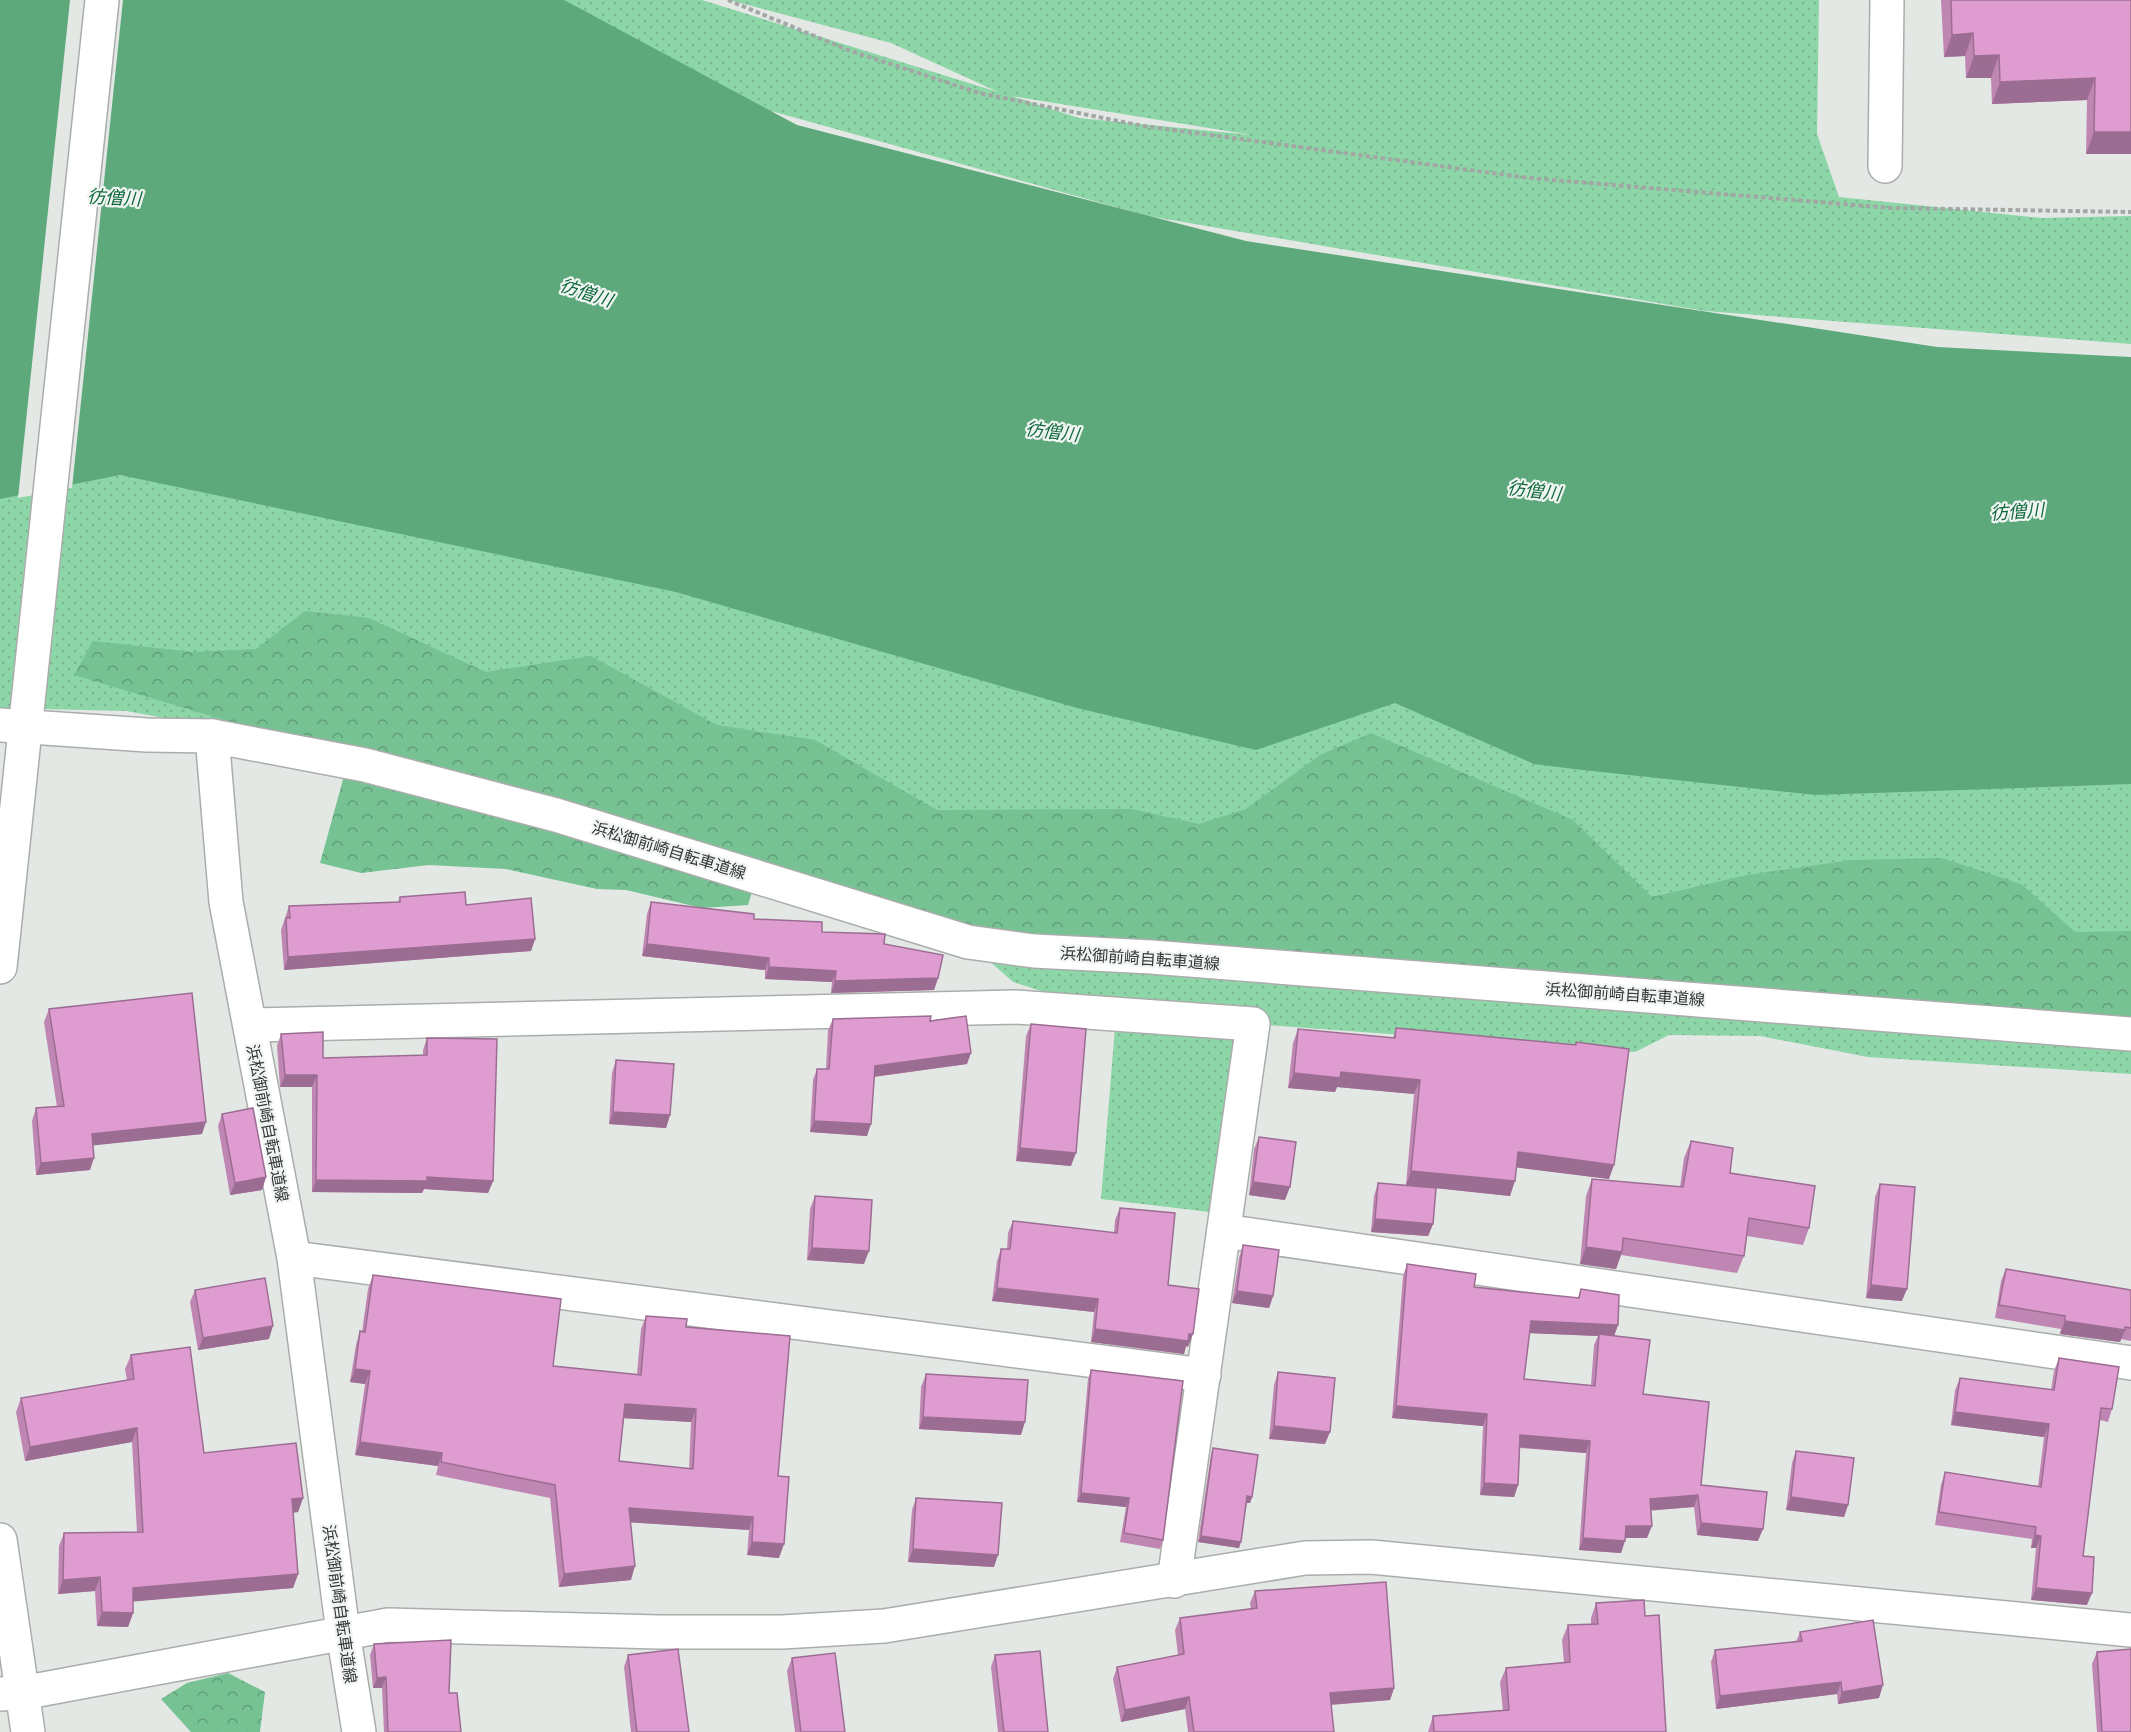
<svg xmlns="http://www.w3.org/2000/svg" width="2131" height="1732" viewBox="0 0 2131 1732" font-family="Merriweather,'Noto Sans JP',serif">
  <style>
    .green { fill: url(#green-dots); fill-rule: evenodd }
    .forest { fill: url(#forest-crowns) }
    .water { fill: #5da97b }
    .pier { fill: #e3e8e5 }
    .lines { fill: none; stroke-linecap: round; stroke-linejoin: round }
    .street-casing { stroke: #aaaeab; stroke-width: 36 }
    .secondary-casing { stroke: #aaaeab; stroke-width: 36 }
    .path { stroke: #a2a6a4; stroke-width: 4; stroke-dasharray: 4.5 3; stroke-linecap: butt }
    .street { stroke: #fff; stroke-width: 33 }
    .secondary { stroke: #fff; stroke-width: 33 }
    .wall { fill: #c086b3; fill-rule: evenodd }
    .shaded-wall { fill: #9c6d92 }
    .building { fill: #df9cd0; stroke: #9c6d92; stroke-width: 1.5; fill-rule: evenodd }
    .labels { text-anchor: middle; stroke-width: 4.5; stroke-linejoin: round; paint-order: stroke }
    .street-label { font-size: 16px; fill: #353736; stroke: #f0f5f2 }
    .water-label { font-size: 18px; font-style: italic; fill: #0f693d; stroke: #f0f5f2 }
  </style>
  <defs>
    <pattern id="green-dots" width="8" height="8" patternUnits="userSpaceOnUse" patternTransform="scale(1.5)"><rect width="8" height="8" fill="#8dd6a8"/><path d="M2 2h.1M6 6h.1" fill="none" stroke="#7ab891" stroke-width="1.8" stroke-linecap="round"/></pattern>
    <pattern id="forest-crowns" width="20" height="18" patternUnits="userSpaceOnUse" patternTransform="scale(1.5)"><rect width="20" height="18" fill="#76c293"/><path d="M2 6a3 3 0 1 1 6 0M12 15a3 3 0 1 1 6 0" fill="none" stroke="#629e79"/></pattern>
  </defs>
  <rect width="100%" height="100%" fill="#e3e8e5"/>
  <!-- green -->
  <g class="green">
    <path d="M519 0H702L998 92 891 43 729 0H1819L1817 134 1839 197 2042 218 2131 216V344L1705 311 1148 216 771 111ZM1011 96 1252 135 1079 118Z"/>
    <polygon points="119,475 2131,781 2131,1074 1868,1057 1760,1036 1669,1035 1635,1052 1253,1024 1226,1214 1101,1199 1116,1015 1013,982 968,942 231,730 126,711 0,708 0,486"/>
  </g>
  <!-- forest -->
  <g class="forest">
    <polygon points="305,611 369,618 486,672 591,656 717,725 815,740 937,810 1132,809 1199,824 1246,809 1320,755 1371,733 1573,820 1652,897 1747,875 1852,860 1942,858 2021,884 2075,932 2131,931 2131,1033 968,942 756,879 748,905 702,908 626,890 597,889 506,869 429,865 361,873 320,863 344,776 595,831 74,675 93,641 194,652 256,649"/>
    <polygon points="228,1673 265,1692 260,1732 191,1732 161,1699 187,1683"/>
  </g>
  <!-- water -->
  <polygon class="water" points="0,0 564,0 797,125 1246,241 1937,347 2131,357 2131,784 1816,795 1574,769 1534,764 1395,703 1256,750 1077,708 676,592 120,475 0,499"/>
  <!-- pier -->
  <polygon class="pier" points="70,0 123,0 72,488 18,498"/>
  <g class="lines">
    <!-- street casing -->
    <g class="street-casing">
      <g id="street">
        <polyline points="1885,166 1887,0"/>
        <polyline points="0,725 147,735 212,736"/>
        <polyline points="250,1025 1015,1007 1253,1024 1174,1581"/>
        <polyline points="1224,1231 2131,1363"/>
        <polyline points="294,1258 1204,1375"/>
      </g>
    </g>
    <!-- secondary casing -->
    <g class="secondary-casing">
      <g id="secondary">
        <polyline points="0,967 102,0"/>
        <polyline points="0,1540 28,1732"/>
        <polyline points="0,1694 22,1693 388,1625 659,1632 782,1632 884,1626 1305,1558 1371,1557 2131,1630"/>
        <polyline points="359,1732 343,1632 294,1258 226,902 212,736 365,765 556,815 968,942 1034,951 1151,957 2131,1034"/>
      </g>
    </g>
    <!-- path -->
    <polyline class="path" points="728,0 848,50 979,93 1143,126 1529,178 1891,208 2131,212"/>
    <!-- street -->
    <use href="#street" class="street"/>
    <!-- secondary -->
    <use href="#secondary" class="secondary"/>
  </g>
  <!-- wall -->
  <g class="wall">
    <polygon points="1941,0 2131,0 2131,154 2086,154 2087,100 1992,104 1991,78 1966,78 1965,56 1944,57"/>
    <polygon points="400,897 466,905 535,939 531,951 284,970 281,930 289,906 398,902"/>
    <polygon points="651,902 754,919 884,944 938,978 934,990 831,993 832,982 765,979 765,970 642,956 647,914"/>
    <polygon points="49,1009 202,1134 93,1145 90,1170 36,1175 32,1121 36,1108 57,1107 44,1022"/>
    <polygon points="833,1019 930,1021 967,1064 874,1077 867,1136 810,1132 813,1080 817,1069 826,1069 828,1030"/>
    <polygon points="1031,1024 1071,1166 1016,1161 1026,1036"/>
    <polygon points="1396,1028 1575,1045 1576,1042 1609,1179 1516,1167 1510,1196 1436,1188 1433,1224 1428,1236 1371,1232 1374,1196 1378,1183 1406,1185 1414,1094 1337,1087 1335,1092 1288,1088 1293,1043 1298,1029 1393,1038"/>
    <polygon points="281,1034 323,1058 423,1055 423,1050 427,1038 493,1181 488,1193 424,1189 422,1193 312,1192 312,1087 280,1087 277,1046"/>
    <polygon points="616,1060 670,1115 666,1128 609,1124 612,1073"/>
    <polygon points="222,1114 266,1177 262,1190 230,1195 218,1126"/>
    <polygon points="1259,1137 1285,1200 1249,1195 1254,1149"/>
    <polygon points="1691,1141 1730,1173 1809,1228 1803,1245 1747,1236 1744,1256 1737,1273 1621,1255 1616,1269 1580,1264 1586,1196 1592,1179 1680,1187 1684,1158"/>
    <polygon points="1880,1184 1902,1301 1866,1298 1875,1197"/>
    <polygon points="815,1196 864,1264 807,1260 810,1209"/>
    <polygon points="1120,1208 1168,1285 1188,1347 1186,1346 1184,1354 1091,1342 1094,1312 992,1301 997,1261 1001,1249 1007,1249 1008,1233 1013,1221 1114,1233 1115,1220"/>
    <polygon points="1243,1245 1273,1296 1269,1308 1232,1303 1239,1258"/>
    <path d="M1407 1264 1474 1287 1578 1298 1581 1289 1618 1325 1614 1336 1643 1394 1701 1485 1758 1541 1697 1535 1694 1507 1651 1510 1647 1538H1625L1621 1553 1579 1550 1586 1453 1520 1448 1518 1485 1514 1497 1480 1495 1483 1426 1392 1418 1403 1276ZM1529 1333 1598 1336 1594 1345 1591 1385 1524 1379Z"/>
    <polygon points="2006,1269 2131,1290 2131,1341 2121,1339 2120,1342 2060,1334 2061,1329 1995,1318 2001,1281"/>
    <path d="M373 1275 553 1366 637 1374 641 1329 646 1316 686 1327 778 1476 779 1558 747 1555 749 1530 631 1522V1580L559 1587 550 1498 436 1475 438 1466 355 1455 365 1384 350 1382 356 1345 360 1331 362 1332 368 1289ZM624 1418 691 1422 689 1469 619 1461Z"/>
    <polygon points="195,1290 269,1339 198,1350 190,1302"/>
    <polygon points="131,1355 204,1453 303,1498 298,1512 293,1513 298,1574 293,1588 133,1601 133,1613 128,1627 97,1626 95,1591 58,1594 59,1546 64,1533 137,1532 132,1442 25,1461 16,1412 21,1398 127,1380 125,1369"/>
    <polygon points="2059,1358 2112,1409 2108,1422 2100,1420 2083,1556 2087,1605 2031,1600 2036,1548 2031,1548 2032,1539 1935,1525 1941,1485 1945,1472 2038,1486 2044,1437 1951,1425 1955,1390 1960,1378 2051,1390 2054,1371"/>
    <polygon points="1091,1370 1163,1540 1160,1549 1120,1542 1126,1507 1077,1502 1088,1379"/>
    <polygon points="1278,1372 1325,1444 1269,1439 1274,1385"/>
    <polygon points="926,1374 1021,1435 919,1429 921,1387"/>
    <polygon points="1213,1448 1252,1497 1250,1503 1247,1503 1239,1548 1198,1542 1211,1454"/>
    <polygon points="1796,1451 1848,1505 1844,1517 1786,1510 1792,1463"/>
    <polygon points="916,1498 994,1567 908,1562 912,1510"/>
    <polygon points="1255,1591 1394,1688 1390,1700 1331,1705 1334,1732 1188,1732 1185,1709 1121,1722 1113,1679 1117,1667 1178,1655 1175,1630 1180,1618 1251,1609 1250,1603"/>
    <polygon points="1596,1603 1645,1616 1666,1732 1428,1732 1433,1716 1503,1711 1500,1682 1506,1668 1564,1663 1562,1640 1568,1625 1591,1624 1591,1618"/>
    <polygon points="1800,1632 1879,1698 1838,1704 1837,1694 1716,1709 1711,1662 1715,1650 1796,1642"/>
    <polygon points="374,1644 449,1693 461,1732 384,1732 382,1688 373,1688 370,1655"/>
    <polygon points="2097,1652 2131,1732 2097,1732 2092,1664"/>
    <polygon points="628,1655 689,1732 631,1732 624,1667"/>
    <polygon points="995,1655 1048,1732 998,1732 991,1667"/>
    <polygon points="792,1658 845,1732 795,1732 787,1671"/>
  </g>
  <!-- shaded-wall -->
  <g class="shaded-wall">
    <polygon points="1973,33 1965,56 1944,57 1952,35"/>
    <polygon points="1999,55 1991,78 1966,78 1974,56"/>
    <polygon points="2095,78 2087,100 1992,104 2000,82"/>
    <polygon points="2094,132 2131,132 2131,154 2086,154"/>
    <polygon points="535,939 531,951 284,970 288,957"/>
    <polygon points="647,944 769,958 765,970 642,956"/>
    <polygon points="769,967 836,971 832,982 765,979"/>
    <polygon points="938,978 934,990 831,993 835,981"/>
    <polygon points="971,1053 967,1064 871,1077 875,1066"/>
    <polygon points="1341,1072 1420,1080 1414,1094 1337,1087 1335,1092 1288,1088 1294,1073"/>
    <polygon points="285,1075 317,1075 312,1087 280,1087"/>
    <polygon points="613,1112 670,1115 666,1128 609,1124"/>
    <polygon points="814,1121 871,1124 867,1136 810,1132"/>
    <polygon points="206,1122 202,1134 88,1146 92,1134"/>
    <polygon points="1020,1148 1076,1153 1071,1166 1016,1161"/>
    <polygon points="1518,1152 1614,1165 1609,1179 1513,1167"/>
    <polygon points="94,1158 90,1170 36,1175 41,1163"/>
    <polygon points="1411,1171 1515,1181 1510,1196 1406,1185"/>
    <polygon points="266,1177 262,1190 230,1195 235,1183"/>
    <polygon points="427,1177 493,1181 488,1193 424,1189 422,1193 312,1192 316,1180"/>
    <polygon points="1253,1182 1290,1187 1285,1200 1249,1195"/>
    <polygon points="1375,1219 1433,1224 1428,1236 1371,1232"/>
    <polygon points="1586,1247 1622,1252 1616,1269 1580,1264"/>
    <polygon points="812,1248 869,1251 864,1264 807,1260"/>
    <polygon points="1871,1285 1907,1289 1902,1301 1866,1298"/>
    <polygon points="997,1288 1098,1299 1094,1312 992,1301"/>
    <polygon points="1237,1291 1273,1296 1269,1308 1232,1303"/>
    <polygon points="1531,1321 1618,1325 1614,1336 1599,1334 1598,1336 1526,1333"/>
    <polygon points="2065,1321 2125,1330 2120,1342 2060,1334"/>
    <polygon points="273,1326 269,1339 198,1350 203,1338"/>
    <polygon points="1095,1329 1189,1334 1193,1334 1188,1347 1186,1346 1184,1354 1091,1342"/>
    <polygon points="355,1369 370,1371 365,1384 350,1382"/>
    <polygon points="625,1404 696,1409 691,1422 621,1418"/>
    <polygon points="1396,1406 1487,1414 1483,1426 1392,1418"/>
    <polygon points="1955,1412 2049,1424 2044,1437 1951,1425"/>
    <polygon points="923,1417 1025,1422 1021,1435 919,1429"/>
    <polygon points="1274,1426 1330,1432 1325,1444 1269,1439"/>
    <polygon points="137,1428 132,1442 25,1461 30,1447"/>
    <polygon points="1520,1435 1590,1441 1586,1453 1516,1447"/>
    <polygon points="360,1442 442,1453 438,1466 355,1455"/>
    <polygon points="1484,1483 1518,1485 1514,1497 1480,1495"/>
    <polygon points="1081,1493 1129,1498 1126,1507 1077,1502"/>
    <polygon points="1698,1495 1694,1507 1646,1511 1650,1499"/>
    <polygon points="1247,1496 1252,1497 1250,1503 1245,1503"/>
    <polygon points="1791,1497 1848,1505 1844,1517 1786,1510"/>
    <polygon points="303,1498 298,1512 287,1513 292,1499"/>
    <polygon points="629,1508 753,1517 749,1530 624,1522"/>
    <polygon points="1701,1523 1763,1529 1758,1541 1697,1535"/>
    <polygon points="1626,1526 1652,1526 1647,1538 1622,1538"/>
    <polygon points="2035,1535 2041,1536 2036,1548 2031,1548"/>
    <polygon points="1201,1536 1241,1542 1239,1548 1198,1542"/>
    <polygon points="1583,1538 1625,1541 1621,1553 1579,1550"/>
    <polygon points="752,1542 784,1544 779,1558 747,1555"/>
    <polygon points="913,1549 998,1555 994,1567 908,1562"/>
    <polygon points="635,1566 631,1580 559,1587 564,1574"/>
    <polygon points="298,1574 293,1588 128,1602 133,1588"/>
    <polygon points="100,1577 95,1591 58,1594 63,1580"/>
    <polygon points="2036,1588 2092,1593 2087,1605 2031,1600"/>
    <polygon points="102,1612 133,1613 128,1627 97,1626"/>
    <polygon points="386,1677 382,1688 373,1688 377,1678"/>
    <polygon points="1841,1682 1837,1694 1716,1709 1720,1696"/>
    <polygon points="1883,1685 1879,1698 1838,1704 1842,1692"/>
    <polygon points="1394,1688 1390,1700 1325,1705 1330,1693"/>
    <polygon points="1189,1697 1185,1709 1121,1722 1125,1710"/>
  </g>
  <!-- building -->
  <g class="building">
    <polygon points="1951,0 2131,0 2131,132 2094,132 2095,78 2000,82 1999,55 1974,56 1973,33 1952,35"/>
    <polygon points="465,892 466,905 531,898 535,939 288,957 286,918 290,918 289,906 400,902 400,897"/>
    <polygon points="651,902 754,914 754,919 822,922 822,932 885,934 884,944 943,955 938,978 835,981 836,971 769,967 769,958 647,944"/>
    <polygon points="192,993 206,1122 92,1134 94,1158 41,1163 36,1108 64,1106 49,1009"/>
    <polygon points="931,1016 930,1021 966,1016 971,1053 875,1066 871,1124 814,1121 817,1069 829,1069 833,1019"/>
    <polygon points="1031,1024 1086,1029 1076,1153 1020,1148"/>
    <polygon points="1396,1028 1576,1045 1576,1042 1629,1049 1614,1165 1518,1152 1515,1181 1411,1171 1420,1080 1341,1072 1340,1078 1294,1073 1298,1029 1395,1038"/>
    <polygon points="323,1032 323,1058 427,1055 427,1038 497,1039 493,1181 427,1177 427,1181 316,1180 317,1075 285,1075 281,1034"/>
    <polygon points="616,1060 674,1064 670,1115 613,1112"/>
    <polygon points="253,1108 266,1177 235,1183 222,1114"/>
    <polygon points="1259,1137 1296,1142 1290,1187 1253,1182"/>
    <polygon points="1691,1141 1733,1148 1730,1173 1815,1186 1809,1228 1749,1218 1744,1256 1623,1238 1622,1252 1586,1247 1592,1179 1683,1187"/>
    <polygon points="1378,1183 1436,1188 1433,1224 1375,1219"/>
    <polygon points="1880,1184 1915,1187 1907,1289 1871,1285"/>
    <polygon points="815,1196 872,1200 869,1251 812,1248"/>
    <polygon points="1120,1208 1175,1213 1168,1285 1199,1289 1193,1334 1189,1334 1188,1341 1095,1329 1098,1299 997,1288 1001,1249 1010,1249 1013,1221 1117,1233"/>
    <polygon points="1243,1245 1279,1250 1273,1296 1237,1291"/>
    <polygon points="1407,1264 1476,1274 1474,1287 1579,1298 1581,1289 1619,1295 1618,1325 1531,1321 1524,1379 1595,1386 1599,1334 1650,1340 1643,1394 1709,1402 1701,1485 1767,1492 1763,1529 1701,1523 1698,1495 1650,1499 1652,1526 1626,1526 1625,1541 1583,1538 1590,1441 1520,1435 1518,1485 1484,1483 1487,1414 1396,1406"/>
    <polygon points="2006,1269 2131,1290 2131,1328 2125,1327 2125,1330 2065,1321 2065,1316 1999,1305"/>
    <path d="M373 1275 561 1299 553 1366 641 1375 646 1316 687 1319 686 1327 790 1336 778 1476 789 1477 784 1544 752 1542 753 1517 629 1508 635 1566 564 1574 555 1485 441 1462 442 1453 360 1442 370 1371 355 1369 360 1331 365 1332ZM625 1404 696 1409 693 1469 619 1461Z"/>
    <polygon points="265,1278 273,1326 203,1338 195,1290"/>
    <polygon points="190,1347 204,1453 296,1443 303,1498 292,1499 298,1574 133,1588 133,1613 102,1612 100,1577 63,1580 64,1533 143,1532 137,1428 30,1447 21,1398 134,1379 131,1355"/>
    <polygon points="2059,1358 2119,1367 2112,1409 2101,1408 2083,1556 2094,1557 2092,1593 2036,1588 2041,1536 2035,1535 2036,1527 1939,1512 1945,1472 2041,1487 2049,1424 1955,1412 1960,1378 2054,1390"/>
    <polygon points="1091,1370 1183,1381 1163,1540 1124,1533 1129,1498 1081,1493"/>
    <polygon points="1278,1372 1335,1378 1330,1432 1274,1426"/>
    <polygon points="926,1374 1028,1380 1025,1422 923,1417"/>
    <polygon points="1213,1448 1258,1455 1252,1497 1247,1496 1241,1542 1201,1536"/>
    <polygon points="1796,1451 1854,1458 1848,1505 1791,1497"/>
    <polygon points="916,1498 1002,1503 998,1555 913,1549"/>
    <polygon points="1386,1582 1394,1688 1330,1693 1334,1732 1194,1732 1189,1697 1125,1710 1117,1667 1184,1654 1180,1618 1257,1608 1255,1591"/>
    <polygon points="1644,1600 1645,1616 1659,1615 1666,1732 1434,1732 1433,1716 1509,1710 1506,1668 1570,1662 1568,1625 1598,1624 1596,1603"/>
    <polygon points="1873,1620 1883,1685 1842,1692 1841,1682 1720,1696 1715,1650 1802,1641 1800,1632"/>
    <polygon points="451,1640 449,1693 457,1693 461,1732 388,1732 386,1677 377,1678 374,1644"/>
    <polygon points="678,1649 689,1732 637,1732 628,1655"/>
    <polygon points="2131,1649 2131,1732 2102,1732 2097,1652"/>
    <polygon points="1040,1651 1048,1732 1004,1732 995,1655"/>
    <polygon points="835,1653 845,1732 801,1732 792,1658"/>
  </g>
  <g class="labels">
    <!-- street labels -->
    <g class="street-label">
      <text transform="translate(669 850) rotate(17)" y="6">浜松御前崎自転車道線</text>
      <text transform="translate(1140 958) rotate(4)" y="6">浜松御前崎自転車道線</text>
      <text transform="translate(1625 994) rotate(4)" y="6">浜松御前崎自転車道線</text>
      <text transform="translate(268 1123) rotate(79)" y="6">浜松御前崎自転車道線</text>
      <text transform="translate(340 1604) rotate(82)" y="6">浜松御前崎自転車道線</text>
    </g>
    <!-- water labels -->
    <g class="water-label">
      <text transform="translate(114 198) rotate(3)" y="6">彷僧川</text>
      <text transform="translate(586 293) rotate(18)" y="6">彷僧川</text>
      <text transform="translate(1052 432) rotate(7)" y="6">彷僧川</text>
      <text transform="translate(1534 491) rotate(7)" y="6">彷僧川</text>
      <text transform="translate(2017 512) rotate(-4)" y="6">彷僧川</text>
    </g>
  </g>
</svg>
